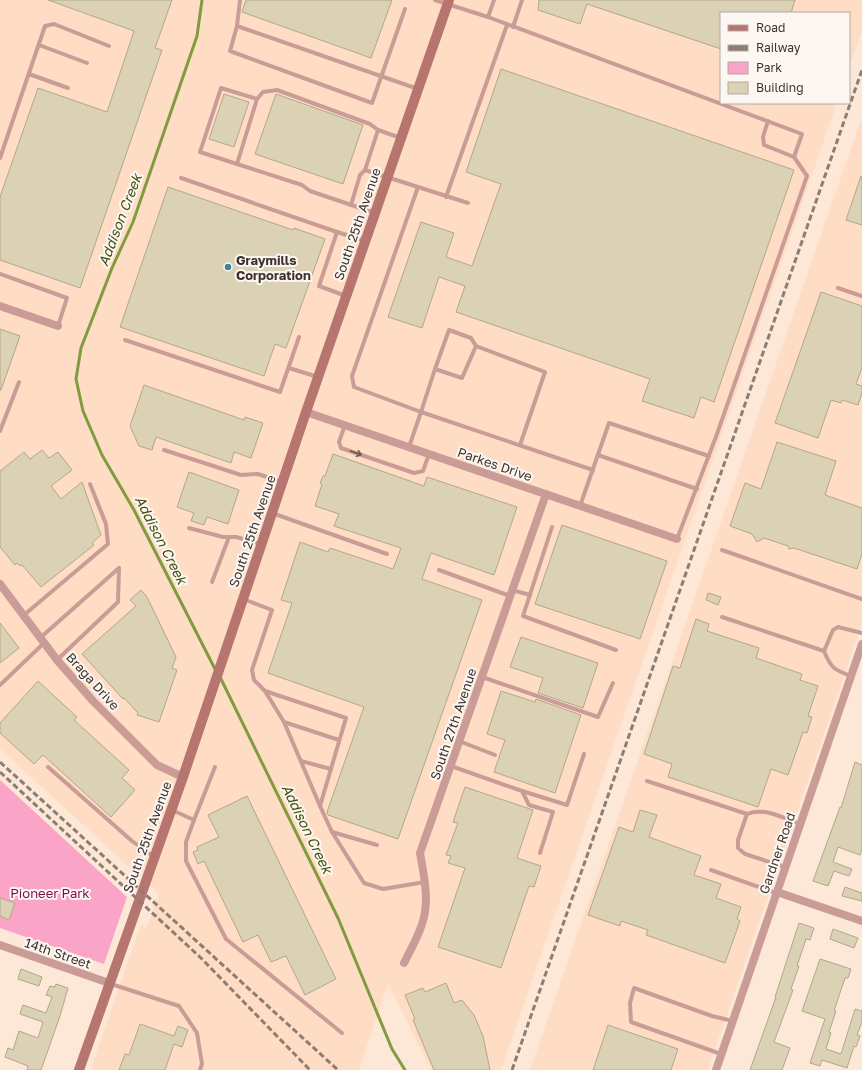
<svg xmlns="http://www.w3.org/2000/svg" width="862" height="1070" viewBox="0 0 862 1070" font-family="'Golos Text',sans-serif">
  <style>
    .built { fill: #ffddc4 }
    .green { fill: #faa5c8 }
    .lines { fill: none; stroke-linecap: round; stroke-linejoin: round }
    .stream { stroke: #819b3f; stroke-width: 3 }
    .building { fill: #dbd1b4; stroke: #b1a78b }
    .lane { stroke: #ca9c97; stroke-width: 4 }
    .street { stroke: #ca9c97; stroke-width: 8 }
    .secondary { stroke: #b6756e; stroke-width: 10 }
    .rail { stroke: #8d7e73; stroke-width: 3; stroke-dasharray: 6 3; stroke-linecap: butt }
    .oneway { stroke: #6f5851 }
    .poi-dot { fill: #438396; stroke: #fdf7f3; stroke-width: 1.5 }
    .labels { text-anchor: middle; stroke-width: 4; stroke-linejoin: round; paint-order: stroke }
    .street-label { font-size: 13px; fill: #3e332c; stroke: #fdf7f3 }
    .poi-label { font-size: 13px; font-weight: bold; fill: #3e332c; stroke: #fdf7f3; text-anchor: start }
    .park-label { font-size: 13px; fill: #7e0d4d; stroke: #fdf7f3 }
    .water-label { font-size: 14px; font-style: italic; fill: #3f500b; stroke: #fdf7f3 }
  </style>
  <rect width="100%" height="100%" fill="#fde7d7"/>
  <!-- built -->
  <g class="built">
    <polygon points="0,0 862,0 862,31 849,68 849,13 721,13 721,103 837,103 501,1070 431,1070 388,983 359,1070 93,1070 92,1065 141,924 146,929 159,894 0,749"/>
    <polygon points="862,117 862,624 708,1070 530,1070"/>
  </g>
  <!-- green -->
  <polygon class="green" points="0,780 127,897 104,964 0,928"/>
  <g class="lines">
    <!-- stream -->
    <g class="stream">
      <polyline points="202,0 197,36 133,222 112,268 81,348 76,379 83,411 102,455 134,510 216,671"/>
      <polyline points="220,677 338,918 392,1049 405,1070"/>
    </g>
  </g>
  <!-- building -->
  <g class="building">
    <polygon points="48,0 172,0 155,48 162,50 80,288 0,260 0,197 38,88 107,112 134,31"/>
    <polygon points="246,0 392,0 371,58 242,12"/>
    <polygon points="539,0 795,0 791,13 721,13 721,49 587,4 580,24 538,10"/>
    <polygon points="501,69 794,170 714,402 701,397 694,418 642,401 650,379 456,312 465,286 439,277 422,328 388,317 421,222 454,233 446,257 472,266 501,184 466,172"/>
    <polygon points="224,94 249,102 234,147 209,139"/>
    <polygon points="276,94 363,125 343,184 255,154"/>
    <polygon points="861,176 862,177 862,225 846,220"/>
    <polygon points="168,187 293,230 294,228 325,239 286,348 275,344 264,376 120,327"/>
    <polygon points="821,292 862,306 862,368 856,384 862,386 862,393 858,405 842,400 841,403 831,400 818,438 775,423"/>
    <polygon points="0,329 20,336 1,390 0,390"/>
    <polygon points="144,385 244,420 245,417 263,423 251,458 234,452 231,463 156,437 152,450 139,446 130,426"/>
    <polygon points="777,442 836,461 825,495 862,508 862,554 857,569 794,548 789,549 788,546 764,538 757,542 752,534 730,526 745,483 761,489"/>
    <polygon points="42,450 49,458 58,452 72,470 51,486 61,499 82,482 101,535 92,543 94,545 41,587 22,565 20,566 17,563 15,565 0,547 0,471 24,452 30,459"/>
    <polygon points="333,454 424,486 427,477 517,507 494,575 431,553 422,579 482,600 398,839 328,815 327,812 364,707 268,673 292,603 281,600 300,542 328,552 330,548 393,569 401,548 334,526 339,514 315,506 322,484 320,483 323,476 325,476"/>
    <polygon points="189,472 239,490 228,524 207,517 204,525 191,521 194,513 177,507"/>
    <polygon points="562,525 667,561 640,639 535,604"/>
    <polygon points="141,590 147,597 176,657 172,668 177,670 159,722 137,715 138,713 124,698 123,699 82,654 136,606 130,600"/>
    <polygon points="708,593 721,597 718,605 706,600"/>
    <polygon points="696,619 709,624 707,631 759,648 756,658 802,674 800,680 818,686 808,716 812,717 807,733 803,732 788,775 771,769 758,807 668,777 672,764 644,754 673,666 680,668"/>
    <polygon points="0,623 19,648 0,663"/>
    <polygon points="521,637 598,663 583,708 538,693 543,678 510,667"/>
    <polygon points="38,681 77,717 74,720 129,770 122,778 135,790 111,817 43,755 34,764 0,733 0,723"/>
    <polygon points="501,691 535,702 536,699 581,715 555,793 494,772 505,740 487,734"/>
    <polygon points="855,762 862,765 862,850 860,855 838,847 833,862 852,869 849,876 834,871 828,886 813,881 840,807 841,808"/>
    <polygon points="465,787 533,810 517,858 541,866 534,887 529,886 501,968 438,947 465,868 448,863 451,856 446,855 458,823 453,822"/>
    <polygon points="247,796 336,979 305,995 286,956 271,962 258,935 243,942 204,861 198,864 193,852 198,850 197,847 219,837 208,815"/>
    <polygon points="640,810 657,815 649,837 701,856 694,875 721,884 716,898 741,907 737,919 740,921 725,963 646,935 648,930 621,921 620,926 588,915 619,827 633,832"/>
    <polygon points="845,887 862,893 862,901 842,896"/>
    <polygon points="0,898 15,903 9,920 0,916"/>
    <polygon points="799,923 814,928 810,940 806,939 797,966 799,966 791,989 793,990 774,1042 790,1048 782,1070 750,1070 776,997 775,997"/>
    <polygon points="833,929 858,938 854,948 830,939"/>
    <polygon points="820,959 851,969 848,978 845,978 834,1011 836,1011 829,1032 831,1033 826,1049 841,1054 855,1009 862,1011 862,1022 857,1035 860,1036 856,1047 854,1046 847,1068 822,1060 820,1066 810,1063 825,1019 802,1011"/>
    <polygon points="21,969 42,977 39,986 18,979"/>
    <polygon points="446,983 454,1003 462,1000 474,1015 483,1036 490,1070 434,1070 413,1020 415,1019 405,995 423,988 425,992"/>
    <polygon points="56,984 68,988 60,1016 41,1070 27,1070 28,1066 5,1057 8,1048 13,1050 19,1031 38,1038 43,1022 20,1014 23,1005 46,1013 52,997 46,995 50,986 55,987"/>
    <polygon points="140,1024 174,1036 178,1026 188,1030 182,1047 174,1044 165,1070 119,1070 125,1054 129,1055"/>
    <polygon points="608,1025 678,1049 671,1070 593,1070"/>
  </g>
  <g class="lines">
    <!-- lane -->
    <g class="lane">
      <polyline points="240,0 237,26 418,89"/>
      <polyline points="435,0 488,17 802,134 794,157 764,145 763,137 768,121"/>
      <polyline points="488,17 494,0"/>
      <polyline points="237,26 230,51 372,103 405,9"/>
      <polyline points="513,27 522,0"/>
      <polyline points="39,45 87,63"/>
      <polyline points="29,74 68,88"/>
      <polyline points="257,99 221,88 200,152 237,164 257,99 263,92 277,90 370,124 378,130"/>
      <polyline points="401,138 378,130 365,170 418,187 352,376 354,387 421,412 435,369 462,378 476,346 545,372 520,445"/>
      <polyline points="0,158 45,26 54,24 109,46"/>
      <polyline points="237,164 302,185 310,191 375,213"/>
      <polyline points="181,178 337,232 319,286 346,296"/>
      <polyline points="418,187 468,203"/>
      <polyline points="446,197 507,25"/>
      <polyline points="351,205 360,175 365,170"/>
      <polyline points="337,232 365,241"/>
      <polyline points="0,274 67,298 58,326"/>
      <polyline points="838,288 862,296"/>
      <polyline points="125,340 280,392 299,337"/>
      <polyline points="289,368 318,377"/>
      <polyline points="435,369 449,330 471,338 476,346"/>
      <polyline points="345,425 339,442 341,448 414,473 423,471 429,454"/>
      <polyline points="0,431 19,382"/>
      <polyline points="409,447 421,412 593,470"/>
      <polyline points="164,450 241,475 258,474 282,482"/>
      <polyline points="598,455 697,489"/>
      <polyline points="580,506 609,423 709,456"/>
      <polyline points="272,513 387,554"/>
      <polyline points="552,527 523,616 616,650"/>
      <polyline points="189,528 223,537 236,537 261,544"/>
      <polyline points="677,539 717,434 807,176 794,157"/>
      <polyline points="722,550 862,599"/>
      <polyline points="439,570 510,596"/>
      <polyline points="212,582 229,537"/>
      <polyline points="512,590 530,595"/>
      <polyline points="243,599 272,610 252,670 254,680 265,691 346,718 320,806 332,832 364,883 383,889 425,882"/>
      <polyline points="24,615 108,544 106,524 90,484"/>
      <path d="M722 617 824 651C831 668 834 670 851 676"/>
      <polyline points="40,638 119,568"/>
      <polyline points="824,651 833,630 838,627 862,633"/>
      <polyline points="57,660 118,602 119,568"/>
      <polyline points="482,677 598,717 613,683"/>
      <polyline points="0,685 44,643"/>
      <polyline points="265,691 284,722 339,740"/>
      <polyline points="284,722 320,806"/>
      <polyline points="459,741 495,755"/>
      <polyline points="301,761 331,769"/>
      <polyline points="451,766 522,791 529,805 553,812 540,853"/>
      <polyline points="48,767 132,841 154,857"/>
      <path d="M647 781 747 814C765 807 783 818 800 824"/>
      <polyline points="522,791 567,805 584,754"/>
      <polyline points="172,810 194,820 186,842 186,861 226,939 342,1033"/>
      <polyline points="747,814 738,840 738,848 745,854 785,867"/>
      <polyline points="194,820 215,767"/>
      <polyline points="332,832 377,845"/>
      <polyline points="711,870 776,893"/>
      <polyline points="111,984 179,1006 197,1033 202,1064 200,1070"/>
      <polyline points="721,1054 631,1022 630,1003 634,988 712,1016 733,1021"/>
    </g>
    <!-- street -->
    <g class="street">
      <polyline points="0,306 58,326"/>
      <polyline points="306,412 677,539"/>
      <polyline points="0,584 57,660 93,701 157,765 183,777"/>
      <polyline points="777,892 862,921"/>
      <polyline points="0,945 109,983"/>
      <path d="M404 963C410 951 418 937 422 924 430 902 424 876 420 853L546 494"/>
      <polyline points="716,1070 862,644"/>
    </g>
    <!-- secondary -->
    <polyline class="secondary" points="79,1070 183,777 306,412 449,0"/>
    <!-- rail -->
    <g class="rail">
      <polyline points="0,762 338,1070"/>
      <polyline points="0,772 201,958 310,1070"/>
      <polyline points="512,1070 862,70"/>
    </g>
  </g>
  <!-- one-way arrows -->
  <defs><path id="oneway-shaft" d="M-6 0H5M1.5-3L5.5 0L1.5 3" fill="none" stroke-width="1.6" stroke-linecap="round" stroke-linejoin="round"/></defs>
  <use class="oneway" href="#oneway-shaft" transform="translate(356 453) rotate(19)"/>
  <!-- markers -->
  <circle class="poi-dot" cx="228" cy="267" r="4"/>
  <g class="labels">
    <!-- street labels -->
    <g class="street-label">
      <text transform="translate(357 224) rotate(-71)" y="5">South 25th Avenue</text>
      <text transform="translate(495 464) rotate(19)" y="5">Parkes Drive</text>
      <text transform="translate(252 531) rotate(-71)" y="5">South 25th Avenue</text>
      <text transform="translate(93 681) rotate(48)" y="5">Braga Drive</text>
      <text transform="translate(453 724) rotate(-71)" y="5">South 27th Avenue</text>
      <text transform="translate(147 837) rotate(-70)" y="5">South 25th Avenue</text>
      <text transform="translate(777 853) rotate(-71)" y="5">Gardner Road</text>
      <text transform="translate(58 953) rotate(19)" y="5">14th Street</text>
    </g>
    <!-- poi labels -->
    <g class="poi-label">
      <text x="236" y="265">Graymills<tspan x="236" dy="15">Corporation</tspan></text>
    </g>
    <!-- park labels -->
    <g class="park-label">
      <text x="50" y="898">Pioneer Park</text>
    </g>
    <!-- water labels -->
    <g class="water-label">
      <text transform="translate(120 220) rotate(-69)" y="5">Addison Creek</text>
      <text transform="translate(161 540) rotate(63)" y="5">Addison Creek</text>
      <text transform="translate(307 829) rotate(64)" y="5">Addison Creek</text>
    </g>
  </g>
  <!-- legend -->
  <rect x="720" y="12" width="130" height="92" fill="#fdf7f3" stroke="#b1a9a3"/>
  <rect x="728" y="25" width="20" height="6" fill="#b6756e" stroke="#b1a9a3"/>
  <text x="756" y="32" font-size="12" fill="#3e332c">Road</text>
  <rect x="728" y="45" width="20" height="6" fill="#8d7e73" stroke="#b1a9a3"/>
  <text x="756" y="52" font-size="12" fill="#3e332c">Railway</text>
  <rect x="728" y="62" width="20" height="12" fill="#faa5c8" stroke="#b1a9a3"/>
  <text x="756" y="72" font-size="12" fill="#3e332c">Park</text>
  <rect x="728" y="82" width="20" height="12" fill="#dbd1b4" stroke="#b1a9a3"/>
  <text x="756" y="92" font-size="12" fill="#3e332c">Building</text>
</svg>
